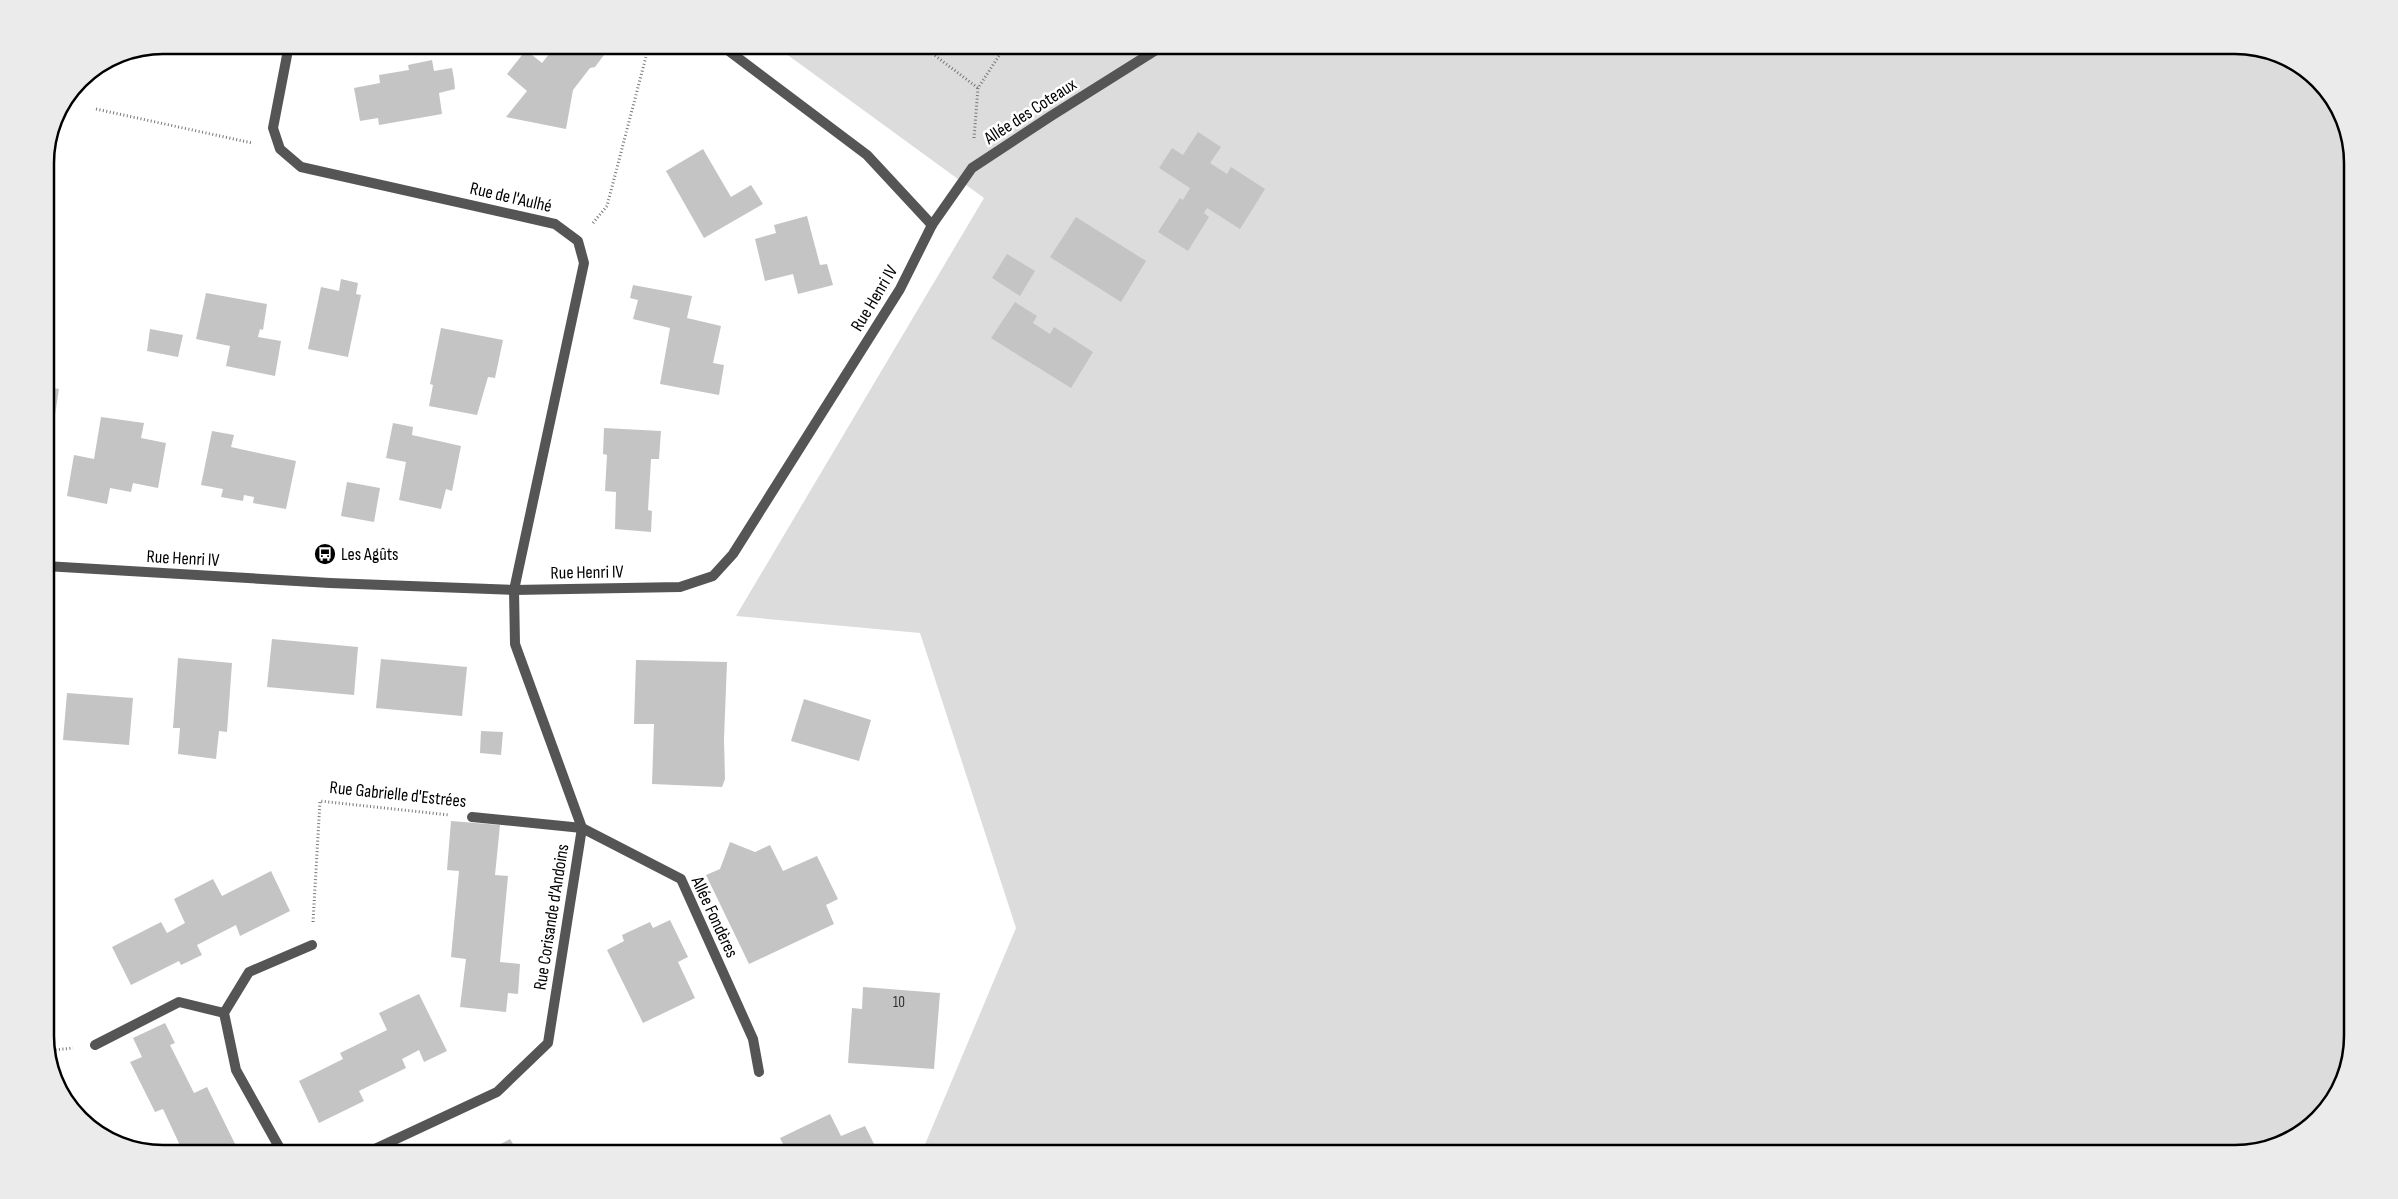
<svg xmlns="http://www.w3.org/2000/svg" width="2398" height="1199" viewBox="0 0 2398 1199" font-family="'Sofia Sans Condensed',sans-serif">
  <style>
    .green { fill: #dcdcdc }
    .building { fill: #c4c4c4 }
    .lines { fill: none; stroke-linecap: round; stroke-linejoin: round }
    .path { stroke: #777; stroke-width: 3; stroke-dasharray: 1 2.5; stroke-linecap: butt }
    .street { stroke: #555; stroke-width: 10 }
    .labels { text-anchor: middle; stroke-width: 5; stroke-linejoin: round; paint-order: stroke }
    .number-label { font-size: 15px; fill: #313131 }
    .street-label { font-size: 18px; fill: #000; stroke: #fff }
    .poi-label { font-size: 18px; fill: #000; stroke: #fff; text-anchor: start }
    .rim { fill: none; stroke: #000; stroke-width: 2.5 }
  </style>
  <rect width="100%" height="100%" fill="#fff"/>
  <!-- green -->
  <polygon class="green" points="774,45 2235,45 2287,57 2333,97 2353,155 2353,1036 2341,1088 2300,1134 2235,1154 921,1154 1016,928 920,633 736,616 984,198"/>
  <!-- building -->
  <g class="building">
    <polygon points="163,45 194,45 192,55 152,47"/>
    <polygon points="556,45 610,47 595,67 590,68 573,90 566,129 506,117 527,91 507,74 526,50 542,63"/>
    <polygon points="432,60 434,71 452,68 454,79 455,89 439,93 442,114 379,125 378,118 360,121 354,88 380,83 379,75 409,70 408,65"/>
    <polygon points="1198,132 1221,147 1210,163 1227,174 1231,167 1265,189 1240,229 1207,208 1204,213 1209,217 1188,251 1158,232 1180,198 1183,200 1190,188 1159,168 1172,148 1183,155"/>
    <polygon points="703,149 731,197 751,185 763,204 704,238 666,171"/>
    <polygon points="807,216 820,265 827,264 833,285 798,294 793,274 765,281 755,239 776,233 774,225"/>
    <polygon points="1076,217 1146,261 1121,302 1050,257"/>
    <polygon points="1007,254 1035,271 1020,296 992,278"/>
    <polygon points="341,279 358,283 356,294 361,295 348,357 308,349 321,287 339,291"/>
    <polygon points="633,285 692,296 687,318 721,326 713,363 724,365 719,395 660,384 670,328 633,319 638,300 630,298"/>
    <polygon points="206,293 267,304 263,330 260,329 258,337 281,341 275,376 226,366 230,346 196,339"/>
    <polygon points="1015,302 1037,316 1033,323 1050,334 1054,327 1093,352 1071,388 991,338"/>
    <polygon points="441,328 503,340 495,378 488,377 477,415 429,406 433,385 430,384"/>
    <polygon points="150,329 183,335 178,357 147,351"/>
    <polygon points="45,387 59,389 46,473 45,473"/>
    <polygon points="101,417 144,423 141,438 166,443 158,488 133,483 131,492 110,488 107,504 67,496 74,455 94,459"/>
    <polygon points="393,423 413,427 412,435 461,446 452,491 446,489 441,509 399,500 406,462 386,458"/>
    <polygon points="604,428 661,431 659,459 651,459 648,510 652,511 651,532 615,529 616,492 605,491 607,455 603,454"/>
    <polygon points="212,431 234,435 231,447 296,461 286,509 253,503 254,497 244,495 243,501 221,497 223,489 201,485"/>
    <polygon points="347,482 380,488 374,522 341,516"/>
    <polygon points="272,639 358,647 354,695 267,687"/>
    <polygon points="178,658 232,663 227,732 219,731 216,759 178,754 180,728 173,728"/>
    <polygon points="381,659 467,667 462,716 376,708"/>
    <polygon points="636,660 727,662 724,739 725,779 722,787 652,784 654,724 634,724"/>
    <polygon points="67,693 133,698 129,745 63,740"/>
    <polygon points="804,699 871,720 859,761 791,741"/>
    <polygon points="481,731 503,732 501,755 480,753"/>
    <polygon points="451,821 500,825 495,875 508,876 500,962 520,964 518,994 508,993 506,1012 460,1007 466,959 451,957 459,871 447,870"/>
    <polygon points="730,842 755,852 770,845 783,871 817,856 838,899 826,905 834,924 749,964 706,875 720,869"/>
    <polygon points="271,871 290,911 240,936 236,925 197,945 202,955 181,965 179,961 131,985 112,947 161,922 167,933 185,923 174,899 213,879 222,896"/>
    <polygon points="670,920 688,957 678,962 695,998 643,1023 607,950 624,941 622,935 650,922 653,928"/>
    <polygon points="863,987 940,993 934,1069 848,1063 852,1008 862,1009"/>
    <polygon points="419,994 447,1051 424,1062 419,1050 402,1059 406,1068 359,1091 364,1101 319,1123 299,1081 343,1059 340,1053 387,1030 379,1013"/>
    <polygon points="165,1023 175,1043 170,1045 194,1093 207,1087 240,1154 184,1154 163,1109 155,1112 130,1062 142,1057 133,1038"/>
    <polygon points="830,1114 841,1136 865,1126 879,1154 788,1154 780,1138"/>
    <polygon points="510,1139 519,1154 482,1154"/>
  </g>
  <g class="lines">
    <!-- path -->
    <g class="path">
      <polyline points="921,45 978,88"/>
      <polyline points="96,109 252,143"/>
      <polyline points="974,138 978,88 1006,45"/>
      <polyline points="593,223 607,206 649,45"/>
      <polyline points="313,922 320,801 449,815"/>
      <polyline points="53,1066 54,1050 73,1048"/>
    </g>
    <!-- street -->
    <g class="street">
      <polyline points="289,45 273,128 280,149 301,167 555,224 578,241 584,263 514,590 515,644 582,828 548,1043 497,1092 364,1154"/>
      <polyline points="721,45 867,155 932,225"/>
      <polyline points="45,566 330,583 514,590 680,587 713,576 733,554 900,289 932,225 972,168 1051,116 1164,45"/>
      <polyline points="472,817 582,828 681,879 753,1039 759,1072"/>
      <polyline points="95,1045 179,1002 224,1013"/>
      <polyline points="283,1154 236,1070 224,1013 249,972 312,945"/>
    </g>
  </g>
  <!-- icons -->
  <defs>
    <g id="bus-disc" transform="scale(1.125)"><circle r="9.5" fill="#000" stroke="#fff"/><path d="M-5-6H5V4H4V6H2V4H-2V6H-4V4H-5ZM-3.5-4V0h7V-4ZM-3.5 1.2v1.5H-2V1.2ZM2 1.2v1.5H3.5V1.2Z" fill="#fff"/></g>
  </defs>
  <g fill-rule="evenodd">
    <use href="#bus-disc" x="325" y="554"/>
  </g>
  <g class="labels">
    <!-- number labels -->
    <g class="number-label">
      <text x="899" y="1007">10</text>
    </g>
    <!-- street labels -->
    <g class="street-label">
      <text transform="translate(1030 111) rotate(-33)" y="6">Allée des Coteaux</text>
      <text transform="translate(511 197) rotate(13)" y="6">Rue de l'Aulhé</text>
      <text transform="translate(874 298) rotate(-59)" y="6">Rue Henri IV</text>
      <text transform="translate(183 558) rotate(3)" y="6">Rue Henri IV</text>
      <text transform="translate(587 572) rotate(-1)" y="6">Rue Henri IV</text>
      <text transform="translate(398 794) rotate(6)" y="6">Rue Gabrielle d'Estrées</text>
      <text transform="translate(551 917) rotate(-81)" y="6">Rue Corisande d'Andoins</text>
      <text transform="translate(715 917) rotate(65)" y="6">Allée Fondères</text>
    </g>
    <!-- poi labels -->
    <g class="poi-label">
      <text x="341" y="560">Les Agûts</text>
    </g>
  </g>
  <!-- crop -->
  <path d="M0 0H2398V1199H0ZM163 54H2235A109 109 0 0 1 2344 163V1036A109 109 0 0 1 2235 1145H163A109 109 0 0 1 54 1036V163A109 109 0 0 1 163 54Z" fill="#ebebeb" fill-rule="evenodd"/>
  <path class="rim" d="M163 54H2235A109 109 0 0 1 2344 163V1036A109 109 0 0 1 2235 1145H163A109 109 0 0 1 54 1036V163A109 109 0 0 1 163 54Z"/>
</svg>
